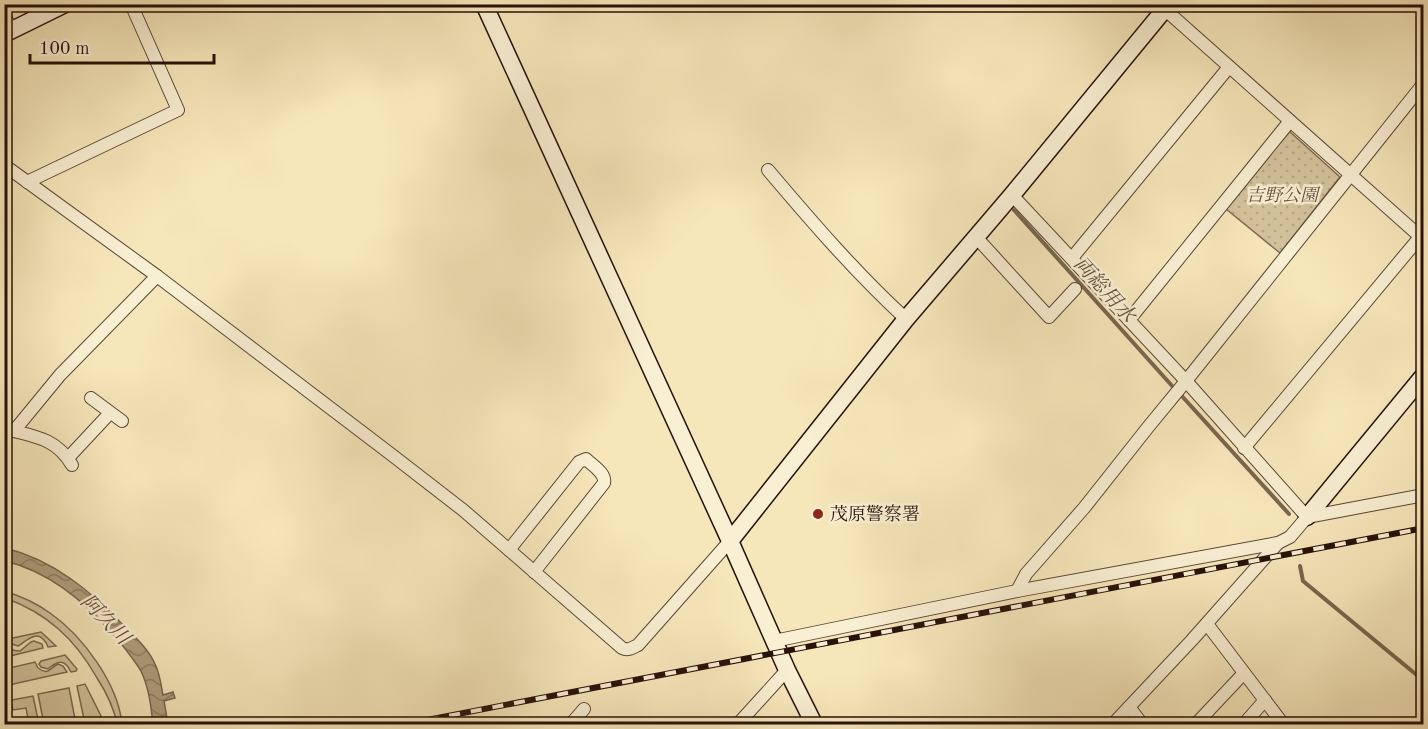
<svg xmlns="http://www.w3.org/2000/svg" width="1428" height="729" viewBox="0 0 1428 729" font-family="'Old Standard TT','Noto Serif JP',serif">
  <style>
    .green { fill: #d3c39d; stroke: #7d6a53; stroke-width: 1.5 }
    .park { fill: url(#park-dots); stroke: #7d6a53; stroke-width: 1.5 }
    .water { fill: url(#water-waves); stroke: #79664f; stroke-width: 1.5 }
    .lines { fill: none; stroke-linecap: round; stroke-linejoin: round }
    .stream { stroke: #79664f; stroke-width: 4 }
    .street-casing { stroke: #5b4636; stroke-width: 14 }
    .secondary-casing { stroke: #271109; stroke-width: 19 }
    .street { stroke: #f9efd3; stroke-width: 12 }
    .secondary { stroke: #f9efd3; stroke-width: 16 }
    .rail-casing { stroke: #271109; stroke-width: 6 }
    .rail { stroke: #f9efd3; stroke-width: 4; stroke-dasharray: 11; stroke-linecap: butt }
    .poi-dot { fill: #8f2418; stroke: #f9efd3; stroke-width: 2 }
    .labels { text-anchor: middle; stroke-width: 5; stroke-linejoin: round; paint-order: stroke }
    .park-label { font-size: 18px; font-style: italic; fill: #634f3d; stroke: #f9efd3 }
    .poi-label { font-size: 18px; fill: #271109; stroke: #f9efd3; text-anchor: start }
    .water-label { font-size: 20px; font-style: italic; fill: #65503e; stroke: #f9efd3 }
  </style>
  <defs>
    <pattern id="park-dots" width="8" height="8" patternUnits="userSpaceOnUse" patternTransform="scale(1.5)"><rect width="8" height="8" fill="#d3c39d"/><path d="M2 2h.1M6 6h.1" fill="none" stroke="#b5a686" stroke-width="1.8" stroke-linecap="round"/></pattern>
    <pattern id="water-waves" width="16" height="10" patternUnits="userSpaceOnUse" patternTransform="scale(1.5)"><rect width="16" height="10" fill="#b09e7e"/><path d="M0 5q4-4 8 0t8 0" fill="none" stroke="#8f7f65"/></pattern>
  </defs>
  <rect width="100%" height="100%" fill="#f6e7bb"/>
  <filter id="stains"><feTurbulence type="fractalNoise" baseFrequency=".00333" numOctaves="4"/><feColorMatrix values="0 0 0 0 .2 0 0 0 0 .09 0 0 0 0 .02 0 0 0 .5 -.17"/></filter>
  <radialGradient id="worn" r=".72"><stop offset=".6" stop-color="#630" stop-opacity="0"/><stop offset="1" stop-color="#630" stop-opacity=".3"/></radialGradient>
  <!-- green -->
  <g class="green">
    <path d="M4 591C21 596 36 603 50 613 83 636 118 684 122 724H117C114 708 106 692 97 678 75 639 47 613 5 598Z"/>
    <path d="M41 632 56 646 48 647C40 627 29 639 18 646L12 644 8 639Z"/>
    <path d="M34 641 42 644 43 648 10 656 8 650 5 647V642C7 649 13 651 20 651L31 642Z"/>
    <path d="M65 655 77 669 76 671 71 672C65 659 58 660 48 669L41 667 39 664 41 661Z"/>
    <path d="M35 662 38 668C50 676 49 668 58 664L63 666 67 672 9 685 7 684 5 669Z"/>
    <polygon points="85,684 101,716 101,719 99,724 85,724 77,686"/>
    <polygon points="69,688 76,724 44,724 38,694"/>
    <polygon points="33,696 39,724 29,724 26,708 13,710 11,701 12,700"/>
  </g>
  <!-- park -->
  <polygon class="park" points="1289,131 1340,177 1280,253 1226,209"/>
  <!-- water -->
  <path class="water" d="M5 548C54 560 92 592 126 628 137 639 149 650 155 664 160 674 161 685 163 695L173 692 175 698 164 701 168 724H153C151 706 149 688 141 671 135 661 127 651 119 641 89 605 51 572 5 561Z"/>
  <g class="lines">
    <!-- stream -->
    <g class="stream">
      <polyline points="1014,210 1174,388"/>
      <polyline points="1180,394 1289,514"/>
      <polyline points="1300,566 1303,581 1424,681"/>
    </g>
    <!-- street casing -->
    <g class="street-casing">
      <g id="street">
        <polyline points="1160,5 1424,240"/>
        <polyline points="4,15 12,30"/>
        <path d="M4 165 157 276 392 455 463 510 622 648C628 651 632 648 638 645L730 541"/>
        <path d="M768 170C812 222 856 273 906 319"/>
        <polyline points="27,182 178,110 131,4"/>
        <polyline points="1012,195 1186,381 1307,517"/>
        <polyline points="976,237 1049,317 1075,289"/>
        <polyline points="1072,258 1229,67"/>
        <polyline points="1129,320 1290,121"/>
        <polyline points="91,398 122,421"/>
        <polyline points="4,426 14,431 60,375 157,276"/>
        <path d="M14 431C39 437 58 441 72 465"/>
        <polyline points="1244,448 1420,237"/>
        <polyline points="68,458 110,413"/>
        <path d="M509 550 579 462 586 459C593 466 606 473 604 483L534 572"/>
        <polyline points="1017,591 1026,574 1084,508 1149,426 1186,381 1424,83"/>
        <polyline points="1207,624 1283,724"/>
        <polyline points="774,641 1017,591 1278,543 1290,537 1307,517 1424,495"/>
        <polyline points="1129,707 1142,724"/>
        <polyline points="571,724 584,709"/>
        <polyline points="738,724 787,670"/>
        <polyline points="1113,724 1192,640 1278,543"/>
        <polyline points="1196,724 1244,673"/>
        <polyline points="1244,724 1265,700"/>
      </g>
    </g>
    <!-- secondary casing -->
    <g class="secondary-casing">
      <g id="secondary">
        <polyline points="484,4 730,541 787,670 814,724"/>
        <polyline points="4,34 65,4"/>
        <polyline points="1307,517 1424,375"/>
        <polyline points="730,541 906,319 1012,195 1169,4"/>
      </g>
    </g>
    <!-- street -->
    <use href="#street" class="street"/>
    <!-- secondary -->
    <use href="#secondary" class="secondary"/>
    <!-- rail casing -->
    <g class="rail-casing">
      <polyline id="rail" points="406,724 1424,528"/>
    </g>
    <!-- rail -->
    <use href="#rail" class="rail"/>
  </g>
  <!-- markers -->
  <circle class="poi-dot" cx="818" cy="514" r="6"/>
  <g class="labels">
    <!-- park labels -->
    <g class="park-label">
      <text x="1282" y="201">吉野公園</text>
    </g>
    <!-- poi labels -->
    <g class="poi-label">
      <text x="830" y="520">茂原警察署</text>
    </g>
    <!-- water labels -->
    <g class="water-label">
      <text transform="translate(1105 289) rotate(48)" y="7">両総用水</text>
      <text transform="translate(106 619) rotate(46)" y="7">阿久川</text>
    </g>
  </g>
  <!-- margin -->
  <rect width="1428" height="729" fill="none" stroke="#f6e7bb" stroke-width="24"/>
  <rect x="6" y="6" width="1416" height="717" fill="none" stroke="#271109" stroke-width="3"/>
  <rect x="12" y="12" width="1404" height="705" fill="none" stroke="#271109" stroke-width="1.5"/>
  <!-- scale -->
  <path d="M30 54v9h184v-9" fill="none" stroke="#271109" stroke-width="3"/>
  <text x="39" y="54" font-size="18" fill="#271109" stroke="#f9efd3" stroke-width="4.5" paint-order="stroke">100 m</text>
  <rect width="100%" height="100%" filter="url(#stains)"/>
  <rect width="100%" height="100%" fill="url(#worn)"/>
</svg>
